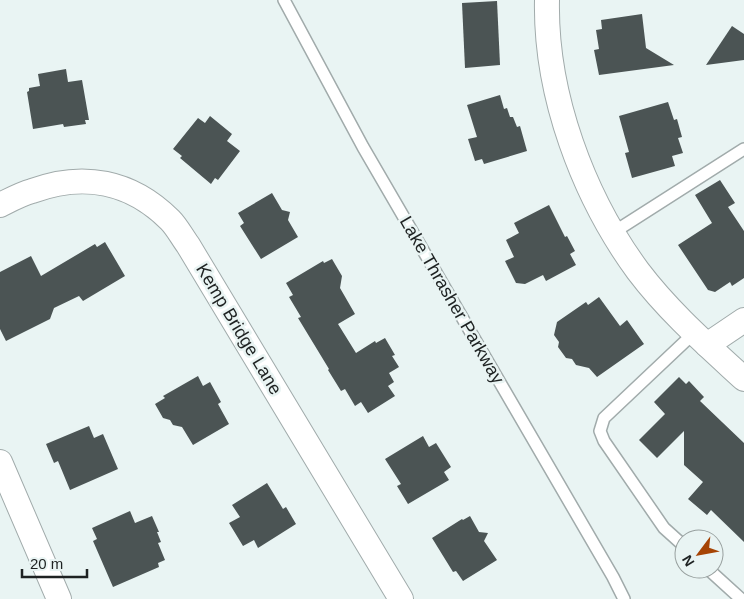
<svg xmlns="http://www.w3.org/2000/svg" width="744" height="599" viewBox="0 0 744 599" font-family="Arial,sans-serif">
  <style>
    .building { fill: #4b5454 }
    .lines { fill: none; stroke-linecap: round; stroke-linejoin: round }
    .service-casing { stroke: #a1abab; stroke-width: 14 }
    .minor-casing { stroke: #a1abab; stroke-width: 26 }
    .service { stroke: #fff; stroke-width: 11 }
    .minor { stroke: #fff; stroke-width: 24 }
    .labels { text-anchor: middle; stroke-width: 5; stroke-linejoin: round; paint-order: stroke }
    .street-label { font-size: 18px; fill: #1e2222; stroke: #e9f4f3 }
  </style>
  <rect width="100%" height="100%" fill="#e9f4f3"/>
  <!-- building -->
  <g class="building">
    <polygon points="497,1 500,65 465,68 462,3"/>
    <polygon points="642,14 646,48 674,65 599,75 594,50 599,49 596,30 602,29 601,20"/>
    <polygon points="732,26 744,34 744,60 706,65"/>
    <polygon points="66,69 68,82 82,80 89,120 85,120 86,124 64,127 63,124 33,129 27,92 29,91 29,88 40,86 38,74"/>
    <polygon points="500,95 504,109 507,108 510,117 513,117 517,127 520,126 527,151 484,164 482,159 475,161 468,139 477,137 467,105"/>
    <polygon points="668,102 674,120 677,119 682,137 678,138 683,153 672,156 675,166 632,178 625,153 629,152 619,116"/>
    <polygon points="210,116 232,134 227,141 240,151 218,180 215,178 211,184 180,158 182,156 173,149 198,118 205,123"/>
    <polygon points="720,180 735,203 728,207 744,231 744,278 732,286 730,282 715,292 708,290 678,245 712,223 695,195"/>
    <polygon points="272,193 282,210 290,212 288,220 298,237 261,259 240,226 244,223 238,213"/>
    <polygon points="549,205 565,237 567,236 575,251 570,254 576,265 546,281 543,275 525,284 516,283 505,261 514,257 506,240 519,233 514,223"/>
    <polygon points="105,242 125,276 83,301 79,296 54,308 50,319 6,341 0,329 0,272 31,256 41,276 95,244 97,247"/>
    <polygon points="332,259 342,276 340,288 355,314 338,324 356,353 375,341 376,343 385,338 395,355 392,356 399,367 389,373 394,382 388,386 395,396 368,413 361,402 355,406 345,389 341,391 328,370 329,369 298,318 301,317 289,297 293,295 286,283 323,261 324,263"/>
    <polygon points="599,297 620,326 627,320 644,344 597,377 589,368 576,365 572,359 566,358 558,347 559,342 554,335 557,322 586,302 588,305"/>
    <polygon points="198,376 203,386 210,382 221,402 218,404 229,424 193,445 182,427 173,425 170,420 163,418 155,404 165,398 163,396"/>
    <polygon points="679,377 686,384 689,381 704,397 700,401 744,443 744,542 711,510 707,515 688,499 703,482 684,465 684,431 657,458 639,440 665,414 654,402"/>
    <polygon points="89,426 94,438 103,434 118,469 70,490 58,461 54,463 46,444"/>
    <polygon points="423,436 429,447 436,443 451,467 444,472 449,480 408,504 397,486 401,484 385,459"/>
    <polygon points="267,483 283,509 286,507 296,524 258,548 254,540 243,546 229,523 240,517 232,505"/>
    <polygon points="130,511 135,523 152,516 159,532 157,532 161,542 158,543 165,560 158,563 159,567 113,587 93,541 97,539 92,528"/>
    <polygon points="470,516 479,532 488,533 484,541 497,560 463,581 456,571 453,572 432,538 462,519 463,520"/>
  </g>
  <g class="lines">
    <!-- service casing -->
    <g class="service-casing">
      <g id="service">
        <polyline points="284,0 363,147 613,577 624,599"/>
        <polyline points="614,232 744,149"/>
        <polyline points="684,546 664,528 604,441 600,431 604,418 694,333"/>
        <polyline points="708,569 741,599"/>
      </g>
    </g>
    <!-- minor casing -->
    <g class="minor-casing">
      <g id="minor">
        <path d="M547 0C545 94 583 196 638 271 669 312 707 345 744 379"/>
        <path d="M0 205C10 200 21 194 32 191 83 172 131 181 170 220 177 227 182 237 188 245L401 599"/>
        <polyline points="707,345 744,320"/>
        <polyline points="0,462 59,599"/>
      </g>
    </g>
    <!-- service -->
    <use href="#service" class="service"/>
    <!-- minor -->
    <use href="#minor" class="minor"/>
  </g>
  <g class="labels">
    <!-- street labels -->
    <g class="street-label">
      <text transform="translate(452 300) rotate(60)" y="6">Lake Thrasher Parkway</text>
      <text transform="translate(239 329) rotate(59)" y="6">Kemp Bridge Lane</text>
    </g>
  </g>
  <!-- north arrow -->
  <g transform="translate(699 554) rotate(238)"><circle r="24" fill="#e9f4f3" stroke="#98a09f"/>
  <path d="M0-4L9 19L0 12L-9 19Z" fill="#a64405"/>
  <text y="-8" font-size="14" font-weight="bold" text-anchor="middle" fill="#1e2222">N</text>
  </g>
  <!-- scale -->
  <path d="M22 569v8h65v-8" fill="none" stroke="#1e2222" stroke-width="2.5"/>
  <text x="30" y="569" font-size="15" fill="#1e2222" stroke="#e9f4f3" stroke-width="4" paint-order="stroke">20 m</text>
</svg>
